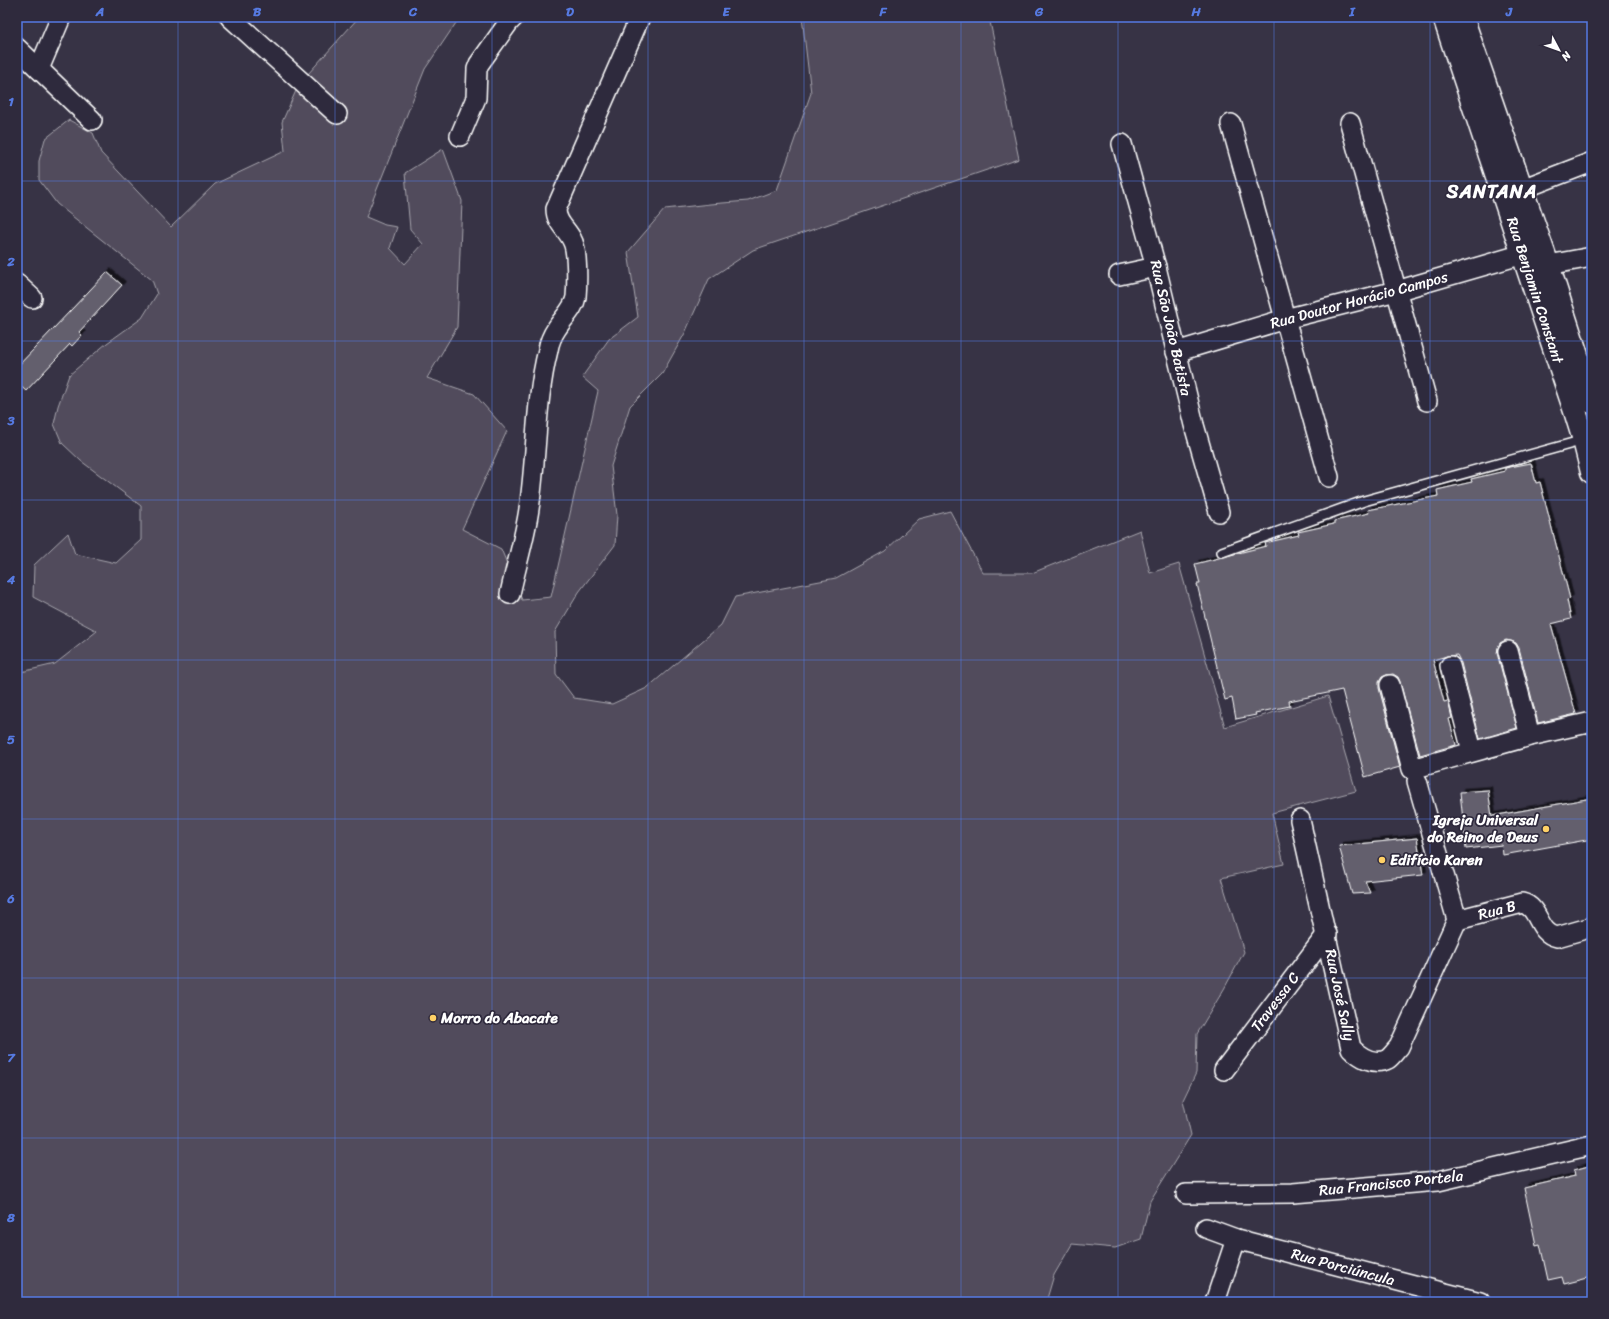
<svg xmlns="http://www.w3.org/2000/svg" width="1609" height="1319" viewBox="0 0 1609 1319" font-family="Sriracha,sans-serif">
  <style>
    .green { fill: #514c5c; stroke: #a8a6ae }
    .building { fill: #635f6d; stroke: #fff; filter: url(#shadow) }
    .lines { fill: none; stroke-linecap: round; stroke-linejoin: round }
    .service-casing { stroke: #fff; stroke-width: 12 }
    .minor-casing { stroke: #fff; stroke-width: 22 }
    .primary-casing { stroke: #fff; stroke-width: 25 }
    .service { stroke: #2f2a3d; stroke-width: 9 }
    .minor { stroke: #2f2a3d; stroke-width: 19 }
    .primary { stroke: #2f2a3d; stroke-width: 22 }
    .grid { fill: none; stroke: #567ae2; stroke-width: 1; stroke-opacity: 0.55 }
    .poi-dot { fill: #ffd166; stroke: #2f2a3d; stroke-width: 1.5 }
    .labels { text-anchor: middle; stroke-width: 3.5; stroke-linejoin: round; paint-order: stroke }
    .street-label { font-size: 15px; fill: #fff; stroke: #2f2a3d }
    .poi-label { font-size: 15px; font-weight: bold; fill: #fff; stroke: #2f2a3d; text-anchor: start }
    .district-label { font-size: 19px; font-weight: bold; letter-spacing: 1px; fill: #fff; stroke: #2f2a3d }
    .neatline { fill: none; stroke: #567ae2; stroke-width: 1.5 }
    .grid-label { font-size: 13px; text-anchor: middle; font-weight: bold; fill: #567ae2 }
  </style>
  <defs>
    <filter id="shadow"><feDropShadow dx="3.5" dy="-3.5" stdDeviation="0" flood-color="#0009"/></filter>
  </defs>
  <rect width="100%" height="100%" fill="#373345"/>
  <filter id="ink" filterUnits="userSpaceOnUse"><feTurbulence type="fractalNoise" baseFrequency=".025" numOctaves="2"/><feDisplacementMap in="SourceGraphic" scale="8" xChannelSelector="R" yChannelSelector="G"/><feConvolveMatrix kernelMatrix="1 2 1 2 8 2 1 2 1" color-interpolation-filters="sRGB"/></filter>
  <g filter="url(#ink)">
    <!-- green -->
    <polygon class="green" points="359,17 458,17 458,20 425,69 366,217 385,225 397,227 390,248 405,264 423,244 410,229 405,173 443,149 462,201 457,327 427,378 474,394 507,431 462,529 501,549 522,600 551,597 598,391 582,377 609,339 638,317 628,252 665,209 710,204 748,201 777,190 811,93 802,17 989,17 1019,159 753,250 709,279 685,333 662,374 630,406 611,466 617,515 615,545 579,592 555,632 556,674 574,698 612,704 647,688 721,625 735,597 836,578 885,551 919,519 950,511 983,573 1032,573 1140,530 1150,573 1179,564 1225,727 1328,696 1356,791 1272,813 1284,864 1221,878 1244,952 1224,989 1197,1034 1196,1073 1183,1100 1191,1135 1150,1201 1141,1239 1115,1248 1072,1244 1054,1275 1046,1302 17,1302 17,673 55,664 97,631 33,597 34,565 68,533 75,554 116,563 141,540 141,506 81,461 62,443 54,424 58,406 69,375 107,343 142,318 157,294 152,280 57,204 39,180 39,161 45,139 69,120 93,133 101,153 171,227 215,184 285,151 282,122 299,84"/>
    <!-- building -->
    <g class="building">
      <polygon points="107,272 122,285 79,332 82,335 72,346 70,344 26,391 17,383 17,367"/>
      <polygon points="1531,463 1536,483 1540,482 1570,599 1567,600 1571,619 1551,624 1576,714 1538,723 1519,648 1516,643 1511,641 1506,640 1500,643 1498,648 1497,653 1517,728 1480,739 1461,663 1457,655 1447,656 1433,660 1444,702 1448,701 1452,718 1449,719 1456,745 1420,755 1400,682 1398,677 1393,674 1387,675 1382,677 1379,682 1379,688 1400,767 1365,777 1342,690 1289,701 1290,706 1255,713 1256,715 1236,719 1232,698 1225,700 1197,584 1200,584 1195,564 1266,546 1265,543 1269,542 1299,535 1298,532 1334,524 1334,521 1369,513 1368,510 1438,496 1437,490 1472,482 1471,479 1505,471 1505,468"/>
      <polygon points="1488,790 1492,816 1592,798 1592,839 1503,855 1502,845 1466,849 1460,792"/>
      <polygon points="1417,838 1423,875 1365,881 1370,893 1352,894 1339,846"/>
      <polygon points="1592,1165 1592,1277 1564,1284 1562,1277 1548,1280 1540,1244 1536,1245 1524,1188 1575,1176 1574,1170"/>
    </g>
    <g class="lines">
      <!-- service casing -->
      <g class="service-casing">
        <polyline id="service" points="1222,552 1364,501 1584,440"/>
      </g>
      <!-- minor casing -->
      <g class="minor-casing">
        <g id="minor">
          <polyline points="230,17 337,114"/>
          <polyline points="17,48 92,120"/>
          <polyline points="39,69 61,17"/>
          <polyline points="1350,123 1427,401"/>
          <polyline points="1231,124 1329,477"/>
          <polyline points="460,136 476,98 477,69 479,64 509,22 514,17"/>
          <polyline points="1122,144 1156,267 1194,425 1219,512"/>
          <polyline points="1522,189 1592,162"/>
          <polyline points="1548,265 1592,257"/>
          <polyline points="1119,275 1156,267"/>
          <polyline points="17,284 32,298"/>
          <polyline points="1176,352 1285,319 1396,291 1537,250"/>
          <path d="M510 594C516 566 525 537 529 509 537 456 535 402 548 350 549 343 553 334 557 328 563 318 574 309 576 297 577 285 578 250 572 240 567 229 556 223 556 209L640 17"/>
          <polyline points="1508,651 1530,736"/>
          <polyline points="1450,666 1472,751"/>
          <polyline points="1390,685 1412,769 1530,736 1592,722"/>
          <polyline points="1417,781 1457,920"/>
          <path d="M1300 820 1351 1048C1360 1057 1374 1066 1388 1059 1392 1056 1396 1050 1399 1047L1457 920"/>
          <path d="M1457 920 1522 903C1540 907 1537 933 1557 937L1592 927"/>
          <polyline points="1224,1070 1327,934"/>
          <polyline points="1186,1194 1293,1193 1438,1181 1592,1145"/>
          <polyline points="1206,1228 1236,1239 1480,1302"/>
          <polyline points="1215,1302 1236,1239"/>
        </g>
      </g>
      <!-- primary casing -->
      <g class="primary-casing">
        <g id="primary">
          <polyline points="1444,17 1575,411 1584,440 1592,472"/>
          <polyline points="1462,17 1548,265 1592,402"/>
        </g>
      </g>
      <!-- service -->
      <use href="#service" class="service"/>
      <!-- minor -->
      <use href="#minor" class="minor"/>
      <!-- primary -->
      <use href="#primary" class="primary"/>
    </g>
  </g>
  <!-- grid -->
  <path class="grid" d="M178 17V1302M335 17V1302M492 17V1302M648 17V1302M804 17V1302M961 17V1302M1118 17V1302M1274 17V1302M1430 17V1302M17 181H1592M17 341H1592M17 500H1592M17 660H1592M17 819H1592M17 978H1592M17 1138H1592"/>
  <!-- markers -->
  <g class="poi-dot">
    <circle cx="1546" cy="829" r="4"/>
    <circle cx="1382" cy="860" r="4"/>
    <circle cx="433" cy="1018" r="4"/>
  </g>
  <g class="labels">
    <!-- street labels -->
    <g class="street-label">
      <text transform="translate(1535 290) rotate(72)" y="5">Rua Benjamin Constant</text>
      <text transform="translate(1359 300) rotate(-15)" y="5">Rua Doutor Horácio Campos</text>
      <text transform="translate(1171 328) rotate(77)" y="5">Rua São João Batista</text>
      <text transform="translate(1497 910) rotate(-15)" y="5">Rua B</text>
      <text transform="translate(1340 995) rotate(78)" y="5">Rua José Sally</text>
      <text transform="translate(1275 1002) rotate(-53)" y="5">Travessa C</text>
      <text transform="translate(1391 1183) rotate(-6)" y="5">Rua Francisco Portela</text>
      <text transform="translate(1343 1267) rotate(15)" y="5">Rua Porciúncula</text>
    </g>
    <!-- poi labels -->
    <g class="poi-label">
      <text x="1538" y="825" text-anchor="end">Igreja Universal<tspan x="1538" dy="17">do Reino de Deus</tspan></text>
      <text x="1390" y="865">Edifício Karen</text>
      <text x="441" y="1023">Morro do Abacate</text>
    </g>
    <!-- district labels -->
    <g class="district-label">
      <text x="1492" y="198">SANTANA</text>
    </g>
  </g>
  <!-- margin -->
  <rect width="1609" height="1319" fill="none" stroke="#2f2a3d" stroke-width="44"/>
  <!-- north arrow -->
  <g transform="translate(1559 50) rotate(131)" stroke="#2f2a3d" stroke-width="3" paint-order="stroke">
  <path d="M0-3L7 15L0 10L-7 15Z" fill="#ffffff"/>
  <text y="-6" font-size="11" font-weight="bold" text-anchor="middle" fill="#ffffff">N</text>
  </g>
  <rect x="22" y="22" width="1565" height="1275" class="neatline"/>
  <g class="grid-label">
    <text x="100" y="16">A</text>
    <text x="257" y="16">B</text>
    <text x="413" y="16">C</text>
    <text x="570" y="16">D</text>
    <text x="726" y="16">E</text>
    <text x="883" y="16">F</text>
    <text x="1039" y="16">G</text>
    <text x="1196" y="16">H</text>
    <text x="1352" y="16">I</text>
    <text x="1509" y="16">J</text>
    <text x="11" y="106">1</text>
    <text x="11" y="266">2</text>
    <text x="11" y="425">3</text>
    <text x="11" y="584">4</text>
    <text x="11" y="744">5</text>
    <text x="11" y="903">6</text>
    <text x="11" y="1062">7</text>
    <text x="11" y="1222">8</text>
  </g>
</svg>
